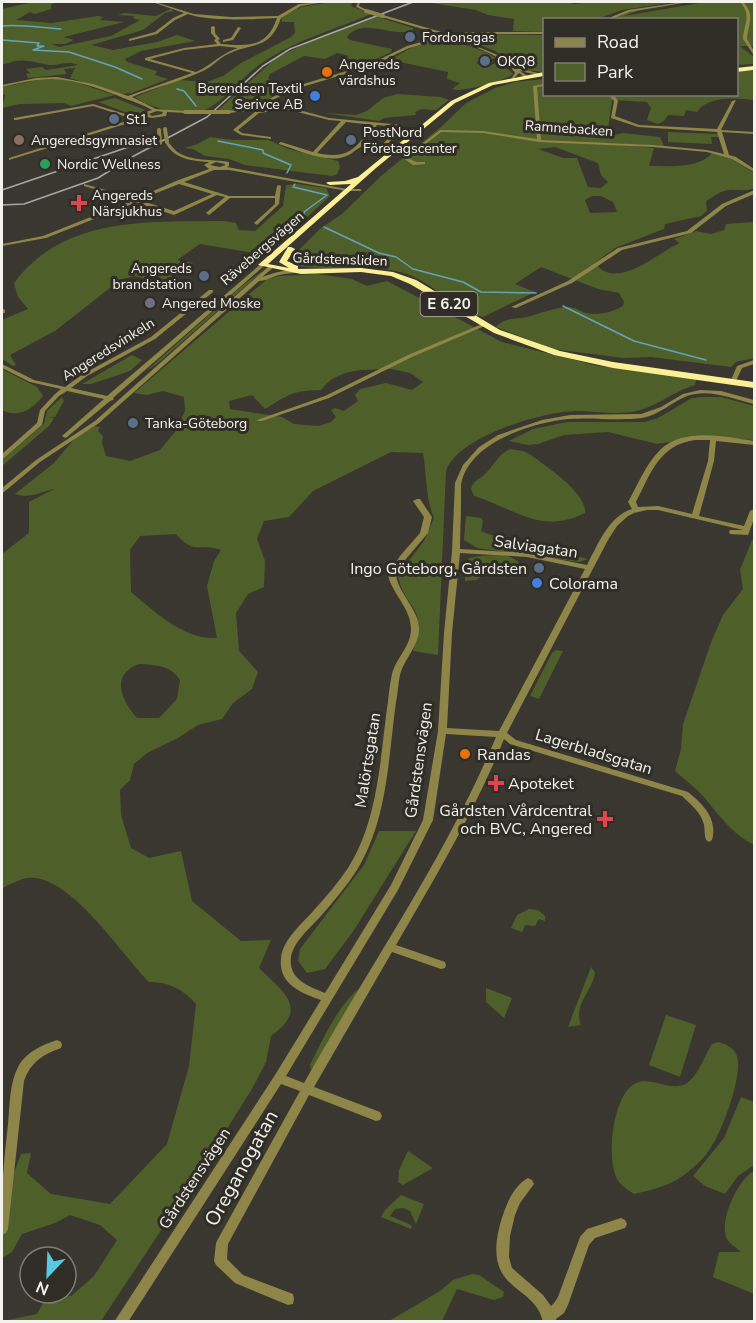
<svg xmlns="http://www.w3.org/2000/svg" width="756" height="1323" viewBox="0 0 756 1323" font-family="'Nunito Sans',sans-serif">
  <style>
    .green { fill: #4f5f2a; fill-rule: evenodd }
    .lines { fill: none; stroke-linecap: round; stroke-linejoin: round }
    .stream { stroke: #63a4bc; stroke-width: 1.5 }
    .minor { fill: #8e8548; fill-rule: evenodd }
    .highway { fill: #fcf097; fill-rule: evenodd }
    .tram { stroke: #a9a7a1; stroke-width: 1.5 }
    .minor-bridge { stroke: #8e8548; stroke-width: 4 }
    .service-dot { fill: #5c6f8a; stroke: #2f2d26; stroke-width: 2 }
    .food-dot { fill: #e8710a; stroke: #2f2d26; stroke-width: 2 }
    .shop-dot { fill: #3f7fe0; stroke: #2f2d26; stroke-width: 2 }
    .education-dot { fill: #8d6e63; stroke: #2f2d26; stroke-width: 2 }
    .leisure-dot { fill: #2e9e5b; stroke: #2f2d26; stroke-width: 2 }
    .health-dot { fill: #e0444e; stroke: #2f2d26; stroke-width: 2 }
    .worship-dot { fill: #6b7280; stroke: #2f2d26; stroke-width: 2 }
    .labels { text-anchor: middle; stroke-width: 6; stroke-linejoin: round; paint-order: stroke }
    .far-poi-label { font-size: 14px; fill: #f3f2ed; stroke: #2f2d26; text-anchor: start }
    .far-street-label { font-size: 14px; fill: #f3f2ed; stroke: #2f2d26 }
    .shield { fill: #2f2d26; stroke: #b8b7b1; stroke-width: 1.5 }
    .shield-label { font-size: 15px; font-weight: bold; fill: #f3f2ed }
    .street-label { font-size: 16px; fill: #f3f2ed; stroke: #2f2d26 }
    .poi-label { font-size: 16px; fill: #f3f2ed; stroke: #2f2d26; text-anchor: start }
    .near-street-label { font-size: 20px; fill: #f3f2ed; stroke: #2f2d26 }
  </style>
  <rect width="100%" height="100%" fill="#393730"/>
  <!-- green -->
  <g class="green">
    <path d="M33 2H55L51 5V9L35 14 30 12 16 20 52 23 98 16 103 17 100 20 124 22 64 37 74 40 65 44H52L59 47 111 36 140 20 133 18 134 16 118 15 124 13 156 16 170 9 174 11 165 13 143 30 91 45 113 50 157 42 177 35 195 41 141 51 125 59 127 62 157 71 155 75 168 79 132 93 121 94 70 78 75 68 64 69 67 74 28 78 26 74 30 73 26 69 42 67 46 70 34 72 78 65C67 60 60 66 50 65 38 63 28 59 15 61 10 62 8 64 2 64V9Z"/>
    <path d="M331 2H353L351 6 371 14C334 30 295 40 262 63 242 76 227 100 205 110 189 117 147 108 135 97L178 80 207 82 223 76 241 63 291 37 295 33 294 22H282L281 17 301 7Z"/>
    <polygon points="425,2 568,2 574,4 589,2 675,2 622,10 597,19 544,20 544,32 513,31 514,19 488,15 476,10"/>
    <polygon points="704,2 637,11 624,16 705,2 754,2 754,46 740,46 754,57 754,64 737,65 736,20 611,20 627,12"/>
    <path d="M375 16 413 28V30C393 39 363 16 347 37L350 40 387 48 392 49 391 52 362 66 348 63 350 61 343 59 349 56 337 53 325 59 304 56 270 74 268 79 290 87C278 90 274 95 265 102 251 112 233 111 217 111L276 58 321 36Z"/>
    <polygon points="469,34 544,35 544,72 524,70 495,51 458,36"/>
    <path d="M438 40C458 41 479 48 496 58L475 63 491 65 500 61 513 74C505 81 461 93 452 89L460 83 447 79 448 72 390 60 414 46Z"/>
    <path d="M737 71H754V100C737 98 708 95 697 112L686 110 684 116 668 115 664 121 658 124 647 120 651 108 647 102 612 100 607 137 623 133 660 137 664 146 609 143 610 144 654 148 649 166C670 166 698 169 712 153L732 159 754 173V188C745 192 738 189 729 190 720 191 713 197 706 201L707 211 701 216 665 224 664 229 615 248 595 263C617 292 656 253 680 243L674 239 696 231 711 234 724 230 726 224 753 222 754 231V358L736 362 731 367 651 357 623 358 553 349 496 327C505 316 519 320 531 316 543 312 555 308 568 307 575 307 580 311 586 313 597 316 613 312 623 306L624 302 619 293 598 289 541 267 515 284 535 292 483 317C455 310 435 284 407 274 369 262 331 272 292 265L294 255 321 228 342 214 381 176 441 127 466 103 495 88 515 82 544 79V94H736ZM555 147 598 163 601 175 608 182 601 188 588 187 577 158H563L538 149ZM592 196H601L613 202 617 212 590 213 585 200Z"/>
    <polygon points="49,78 69,80 115,95 71,106 64,103 20,104 2,108 5,95 2,94 2,87"/>
    <polygon points="397,94 441,97 449,100 436,110 421,109 415,112 416,115 384,118 379,121 324,113 356,115 367,111 383,98"/>
    <polygon points="115,98 145,110 139,115 133,115 98,102"/>
    <polygon points="668,132 718,134 719,137 711,137 712,144 668,142"/>
    <polygon points="210,137 233,140 269,140 288,149 338,161 340,167 337,174 332,176 245,165 229,159 205,156 193,149 184,148 198,144"/>
    <path d="M297 184 326 188 330 196 266 255 200 244 177 260 193 263 168 283 134 276 120 280 55 331 10 355 16 365 13 366 2 359V320L28 309 18 297 14 283C64 215 151 222 225 221L236 223 239 230 255 231 283 206 286 185Z"/>
    <polygon points="264,270 157,364 146,371 244,284"/>
    <path d="M317 274 352 279 367 286 387 281 502 342 599 366 697 376 695 385C675 391 660 404 640 410 620 416 596 411 575 411 541 412 457 437 446 471L438 655 413 651C429 603 404 611 398 575L424 541 434 518C425 497 427 475 423 453L391 452 313 491 289 517 264 521 257 539 265 561 264 587 248 594 236 613 239 651 258 672 252 689 233 703 222 719 198 725 178 738 147 753 134 764 130 780 120 790 121 815 131 848 149 858 181 851 192 901 241 941 271 940 259 968C283 992 310 1008 271 1036L266 1062 252 1089 199 1173 101 1321H3L37 1314 46 1298 71 1296 94 1276 117 1240 100 1225 70 1215 55 1223 22 1234 12 1252 2 1258V1186L11 1181 21 1154 31 1153 27 1173 51 1194 110 1204 167 1144 189 1066 196 1004C183 989 169 982 149 982 121 954 70 874 28 878 20 879 9 885 2 888V554L29 533V502L54 489C41 492 29 499 15 494L54 463 75 438 94 426 100 427 98 431 103 436 102 443 106 456 130 461 160 450 175 432 185 411 184 397 163 391 147 395 134 393 266 280 278 276ZM391 369 410 373 423 382 412 390 386 383 360 389 355 395 358 401 344 411 335 408 331 410 336 417 331 422 319 426 305 425 294 424 282 417 230 409 229 401 252 395 265 409C290 394 291 391 321 390 339 367 365 370 391 369ZM176 534C195 556 198 542 221 550L214 561 207 586 217 638C184 640 155 612 131 592L130 550 140 536ZM139 664C154 665 171 665 180 680L177 699 159 718H137C121 700 110 675 139 664Z"/>
    <polygon points="132,355 142,360 130,371 91,384 82,384"/>
    <path d="M2 369 37 387 43 396C32 410 18 418 2 410Z"/>
    <polygon points="62,397 64,401 55,417 48,417 54,418 49,426 2,466 2,460 44,424 47,411"/>
    <polygon points="702,397 721,397 754,406 754,440 701,437 657,444 608,432 564,435 538,444 528,445 509,441 533,429 567,422 645,422 658,418 692,398"/>
    <path d="M510 449 523 451 531 455C547 467 587 493 585 513 540 535 516 509 474 496L471 489C473 481 478 480 484 475 494 466 497 455 510 449Z"/>
    <polygon points="466,516 481,518 483,521 481,531 488,534 588,559 579,562 477,548 464,540"/>
    <path d="M752 540H754V845C732 834 719 815 703 796 695 787 684 779 675 771L681 749 683 724 712 640 723 615 743 589 740 570Z"/>
    <path d="M479 556C492 556 512 552 520 564L513 569 511 565 492 567 477 580 465 581 464 563 470 558Z"/>
    <polygon points="556,650 563,651 539,699 530,696 552,653"/>
    <polygon points="379,831 416,831 354,930 325,969 307,973 298,961 300,949 364,865"/>
    <polygon points="529,909 538,910 545,916 545,921 539,919 535,926 525,925 522,932 511,928 517,915"/>
    <path d="M591 967 595 972C593 991 573 1004 581 1025L568 1027Z"/>
    <polygon points="486,988 512,998 504,1018 486,1002"/>
    <path d="M359 989 312 1069H311L310 1065C320 1044 340 1002 359 989Z"/>
    <polygon points="666,1015 696,1025 680,1077 649,1065"/>
    <path d="M718 1042C726 1044 732 1047 736 1054 745 1071 722 1132 711 1147 706 1156 697 1165 689 1171 672 1186 654 1189 634 1194 629 1191 623 1187 619 1182 605 1162 612 1094 636 1083 651 1076 672 1093 687 1083 698 1076 705 1055 712 1044Z"/>
    <polygon points="741,1097 754,1102 754,1165 738,1176 725,1194 705,1186 693,1176 724,1138"/>
    <polygon points="408,1151 433,1168 403,1185 398,1182 399,1170"/>
    <path d="M754 1171V1294L713 1277 719 1252H741C737 1248 730 1244 727 1239 718 1222 738 1179 754 1171Z"/>
    <polygon points="401,1195 424,1204 416,1224 410,1211 403,1208 395,1209 390,1216 409,1224 412,1226 411,1229 381,1217 385,1210"/>
    <polygon points="472,1274 479,1275 504,1292 503,1297 494,1300 457,1289 442,1321 389,1321 440,1291 453,1280"/>
  </g>
  <g class="lines">
    <!-- stream -->
    <g class="stream">
      <path d="M2 26C22 24 41 28 61 29"/>
      <polyline points="2,40 39,43 37,46 44,46 33,50 69,52 115,67 142,79"/>
      <polyline points="177,89 184,91 196,106"/>
      <polyline points="218,141 263,150 263,153 291,165 287,173"/>
      <polyline points="295,184 293,187 327,195 304,212 305,220"/>
      <polyline points="324,227 379,253 396,257 413,269 463,282 481,292 536,293"/>
      <polyline points="563,306 634,341 706,360"/>
    </g>
    <!-- minor -->
    <g class="minor">
      <path d="M155 2 194 14 231 17 278 16 299 4 325 2 301 6 281 18C269 52 252 41 226 55 217 60 212 67 203 71 180 82 155 87 132 97L156 109 185 111H187V113L167 112 166 116 152 118 148 117 9 160V158L133 119 93 106 16 120H14V118L93 104 138 118 145 115 143 113 152 110C143 105 135 102 126 99 104 90 78 80 53 79 36 79 19 83 2 87V85L36 78 57 77 93 84 128 96 192 73 145 60V58L184 48 217 44 214 40 216 39 211 33V27L213 26 215 27V33L220 39 218 40 221 44C248 46 267 48 277 18 252 19 211 22 188 14L175 20 157 34 129 41V39L155 32 173 18 184 13 155 3ZM220 46 238 48C221 53 212 65 196 72L150 59 184 50ZM157 111 163 112 162 114 152 116 149 114Z"/>
      <polygon points="358,2 360,2 359,6 367,10 367,12 356,7"/>
      <polygon points="683,2 689,2 629,12 610,20 604,20 628,10"/>
      <path d="M740 2H743C756 15 748 24 747 39L754 51V54H753L743 39C744 24 752 15 740 2Z"/>
      <polygon points="383,15 445,33 446,34 443,35 382,17"/>
      <polygon points="238,27 241,28 233,40 223,42 223,40 231,38"/>
      <path d="M468 32H544V34H468L452 36 500 56 515 67 541 74 539 75 520 71 529 77V79H527L519 73 513 79H511L515 73C505 56 469 45 451 38V36L449 35Z"/>
      <path d="M439 37 440 39 409 48 372 66 292 90 269 102 329 118 403 125V127L386 146C378 147 368 145 361 147 354 150 351 156 340 158 320 161 298 150 279 144V143L281 142 313 152 341 121 329 120 286 109 259 113 238 130 242 133 271 137V139L241 135 233 130 256 111 280 107 266 104 255 110 229 113 227 112V111L252 108 290 88 370 64 407 46ZM346 122 373 125C356 148 349 160 317 153ZM377 125 398 127 383 144H363Z"/>
      <polygon points="544,84 544,86 537,87 541,140 653,145 707,150 724,154 717,132 638,127 611,118 614,101 608,94 613,94 618,101 615,116 639,125 717,129 732,101 736,100 721,130 754,132 754,134 722,132 729,155 736,157 754,169 754,172 732,159 707,152 653,147 539,142 483,133 441,132 408,158 416,162 425,162 425,164 413,165 403,158 440,130 483,131 537,139 533,86"/>
      <path d="M167 141C170 144 173 148 176 151 191 162 212 159 229 162V166L227 167 347 189H360L362 190 360 191H347L229 170H214L184 182 229 196H275L277 186 279 185 281 186 279 204 257 225 254 223 275 204V198H230L209 215 206 213 207 212 225 197 217 195 174 215 138 203 132 204 46 238 2 246V244L43 236 126 203 122 200 124 198 84 186V184L128 196 131 195 142 196 176 181 209 169 204 165 209 162C191 161 174 159 165 142ZM216 162 225 164V165L220 167 210 165ZM179 184 212 194 174 211 142 201 149 196ZM132 198 139 199 134 201 128 200Z"/>
      <polygon points="752,191 754,191 754,194 726,206 691,233 622,250 572,283 516,308 511,307 568,281 618,248 687,231 722,204"/>
      <polygon points="262,263 264,264 264,266 113,398 114,399 113,400 110,401 67,437 65,438 62,436 104,399 67,391 59,396 45,411 42,425 4,458 2,459 2,454 37,423 40,410 55,394 61,389 30,382 2,368 2,364 34,380 65,387 83,374 151,337 209,290 213,290 213,292 155,339 87,376 71,388 107,396"/>
      <path d="M269 266 274 267 262 277C275 273 287 268 300 272 293 274 286 273 279 275 272 277 266 281 259 281L99 423 40 462 4 492 2 493V488L36 460 95 421Z"/>
      <polygon points="2,308 5,310 5,313 2,313"/>
      <polygon points="482,324 487,325 412,357 329,398 262,421 258,421 257,420 325,396 408,355"/>
      <polygon points="754,360 754,364 742,368 736,381 732,381 731,380 737,366"/>
      <path d="M700 390 721 391 754 400V404C733 399 709 388 687 396 672 402 659 415 642 418 618 421 592 417 568 419 532 423 468 442 461 485 461 491 461 497 461 503 461 518 460 534 460 549L527 553 587 565C598 544 609 516 632 509L628 502C638 484 646 464 660 450 684 427 725 437 754 441V445L716 441 714 461 699 516 744 526 750 511 754 509V519L748 535 730 534 729 532 730 530H743L658 510H647L634 513 628 516 617 526 608 540 507 733 516 740 688 792C703 804 718 819 712 840L709 842 706 840C704 835 705 830 704 825 701 812 691 805 682 796L510 744 504 739C475 811 435 878 396 945L445 962 446 965 445 968 441 969 392 952 314 1087 380 1112 382 1116 380 1120 376 1121 309 1095 228 1244 227 1259 243 1275 293 1294 294 1299 293 1304 288 1305 235 1283 216 1265 214 1261 216 1243 218 1239 300 1091 281 1084 128 1322H114L275 1075 321 1000C301 993 278 984 281 958 283 939 302 924 314 910 326 897 338 883 348 868 379 819 380 757 388 701 389 692 390 683 392 674 396 658 411 646 411 629 411 608 392 594 388 575L400 556 420 533 424 517 413 501 417 499H420L432 517 428 533 406 559 396 575C399 595 419 609 419 629 419 646 404 659 400 675 398 684 398 693 396 702 388 759 388 819 357 870 346 887 333 902 320 917 310 928 294 941 291 957 288 979 308 986 325 993L391 885 423 820 438 731 444 633 452 551 455 483 463 465 479 447 498 435 542 420 570 415 641 414 661 407 683 394ZM695 440H710L708 461 692 514 658 506 638 507 636 502C651 473 659 445 695 440ZM460 553 527 557 585 569 499 731 447 728 452 633ZM446 734 496 737C445 859 368 968 304 1083L286 1076 398 890 433 820Z"/>
      <path d="M57 1040 61 1042 62 1045 61 1048C43 1054 30 1063 24 1081L8 1229 6 1233 2 1235C0 1199 4 1160 8 1124 10 1105 9 1083 19 1065 28 1051 42 1045 57 1040Z"/>
      <path d="M528 1178 532 1180 534 1184 520 1203 515 1215 510 1236 509 1257 512 1268 543 1295 551 1306 554 1303 558 1297 580 1237 587 1229 621 1218 625 1220 627 1224 625 1228 595 1238 589 1245 568 1305 564 1313 556 1319V1322H543C540 1307 529 1298 517 1289 513 1285 507 1281 504 1276 491 1259 497 1231 504 1212 508 1200 516 1184 528 1178Z"/>
    </g>
    <!-- highway -->
    <g class="highway">
      <polygon points="754,66 754,70 736,72 736,68"/>
      <polygon points="544,72 544,76 493,85 455,103 376,168 268,264 289,268 279,262 288,247 291,247 295,249 287,261 298,266 298,269 361,268 393,272 416,280 500,330 560,351 613,362 754,382 754,388 613,368 554,355 494,333 410,284 391,276 361,272 301,274 258,265 351,184 330,185 326,183 328,182 345,181 358,177 451,101 489,83"/>
    </g>
    <!-- tram -->
    <g class="tram">
      <polyline points="2,190 146,141"/>
      <polyline points="2,205 24,204 98,178 130,158 207,117 263,66 290,49 413,2"/>
    </g>
    <!-- minor-bridge -->
    <g class="minor-bridge">
      <polyline points="366,11 383,16"/>
      <polyline points="185,112 229,112"/>
      <polyline points="165,129 167,142"/>
      <polyline points="159,130 160,143"/>
    </g>
  </g>
  <!-- markers -->
  <g class="service-dot">
    <circle cx="410" cy="37" r="6"/>
    <circle cx="485" cy="61" r="6"/>
    <circle cx="114" cy="119" r="6"/>
    <circle cx="351" cy="140" r="6"/>
    <circle cx="204" cy="276" r="6"/>
    <circle cx="133" cy="423" r="6"/>
    <circle cx="539" cy="568" r="6"/>
  </g>
  <g class="food-dot">
    <circle cx="327" cy="72" r="6"/>
    <circle cx="465" cy="754" r="6"/>
  </g>
  <g class="shop-dot">
    <circle cx="315" cy="96" r="6"/>
    <circle cx="537" cy="583" r="6"/>
  </g>
  <circle class="education-dot" cx="19" cy="140" r="6"/>
  <circle class="leisure-dot" cx="45" cy="164" r="6"/>
  <g class="health-dot">
    <path d="M76 194h6v6h6v6h-6v6h-6v-6h-6v-6h6z"/>
    <path d="M493 774h6v6h6v6h-6v6h-6v-6h-6v-6h6z"/>
    <path d="M602 810h6v6h6v6h-6v6h-6v-6h-6v-6h6z"/>
  </g>
  <circle class="worship-dot" cx="150" cy="303" r="6"/>
  <g class="labels">
    <!-- far-poi labels -->
    <g class="far-poi-label">
      <text x="422" y="42">Fordonsgas</text>
      <text x="497" y="66">OKQ8</text>
      <text x="339" y="69">Angereds<tspan x="339" dy="16">värdshus</tspan></text>
      <text x="303" y="93" text-anchor="end">Berendsen Textil<tspan x="303" dy="16">Serivce AB</tspan></text>
      <text x="126" y="124">St1</text>
      <text x="363" y="137">PostNord<tspan x="363" dy="16">Företagscenter</tspan></text>
      <text x="31" y="145">Angeredsgymnasiet</text>
      <text x="57" y="169">Nordic Wellness</text>
      <text x="92" y="200">Angereds<tspan x="92" dy="16">Närsjukhus</tspan></text>
      <text x="192" y="273" text-anchor="end">Angereds<tspan x="192" dy="16">brandstation</tspan></text>
      <text x="162" y="308">Angered Moske</text>
      <text x="145" y="428">Tanka-Göteborg</text>
    </g>
    <!-- far-street labels -->
    <g class="far-street-label">
      <text transform="translate(569 128) rotate(4)" y="5">Ramnebacken</text>
      <text transform="translate(262 248) rotate(-41)" y="5">Rävebergsvägen</text>
      <text transform="translate(340 259) rotate(2)" y="5">Gårdstensliden</text>
      <text transform="translate(108 349) rotate(-32)" y="5">Angeredsvinkeln</text>
    </g>
    <!-- shield labels -->
    <rect class="shield" x="420.5" y="292" width="57" height="24" rx="4.5"/>
    <g class="shield-label">
      <text x="449" y="309">E 6.20</text>
    </g>
    <!-- street labels -->
    <g class="street-label">
      <text transform="translate(536 546) rotate(8)" y="6">Salviagatan</text>
      <text transform="translate(594 751) rotate(17)" y="6">Lagerbladsgatan</text>
      <text transform="translate(367 760) rotate(-81)" y="6">Malörtsgatan</text>
      <text transform="translate(418 760) rotate(-82)" y="6">Gårdstensvägen</text>
      <text transform="translate(194 1178) rotate(-57)" y="6">Gårdstensvägen</text>
    </g>
    <!-- poi labels -->
    <g class="poi-label">
      <text x="527" y="574" text-anchor="end">Ingo Göteborg, Gårdsten</text>
      <text x="549" y="589">Colorama</text>
      <text x="477" y="760">Randas</text>
      <text x="508" y="789">Apoteket</text>
      <text x="592" y="816" text-anchor="end">Gårdsten Vårdcentral<tspan x="592" dy="18">och BVC, Angered</tspan></text>
    </g>
    <!-- near-street labels -->
    <g class="near-street-label">
      <text transform="translate(241 1168) rotate(-61)" y="7">Oreganogatan</text>
    </g>
  </g>
  <!-- border -->
  <rect width="756" height="1323" fill="none" stroke="#f3f2ed" stroke-width="6"/>
  <!-- legend -->
  <rect x="543" y="18" width="195" height="78" fill="#2f2d26" stroke="#7d7c76" stroke-width="1.5"/>
  <rect x="555" y="38" width="30" height="9" fill="#8e8548" stroke="#7d7c76" stroke-width="1.5"/>
  <text x="597" y="48" font-size="18" fill="#f3f2ed">Road</text>
  <rect x="555" y="63" width="30" height="18" fill="#4f5f2a" stroke="#7d7c76" stroke-width="1.5"/>
  <text x="597" y="78" font-size="18" fill="#f3f2ed">Park</text>
  <!-- north arrow -->
  <g transform="translate(48 1275) rotate(203)"><circle r="28" fill="#2f2d26" stroke="#7d7c76" stroke-width="1.5"/>
  <path d="M0-4.5L10 22L0 15L-10 22Z" fill="#57c9e2"/>
  <text y="-9" font-size="16" font-weight="bold" text-anchor="middle" fill="#f3f2ed">N</text>
  </g>
</svg>
